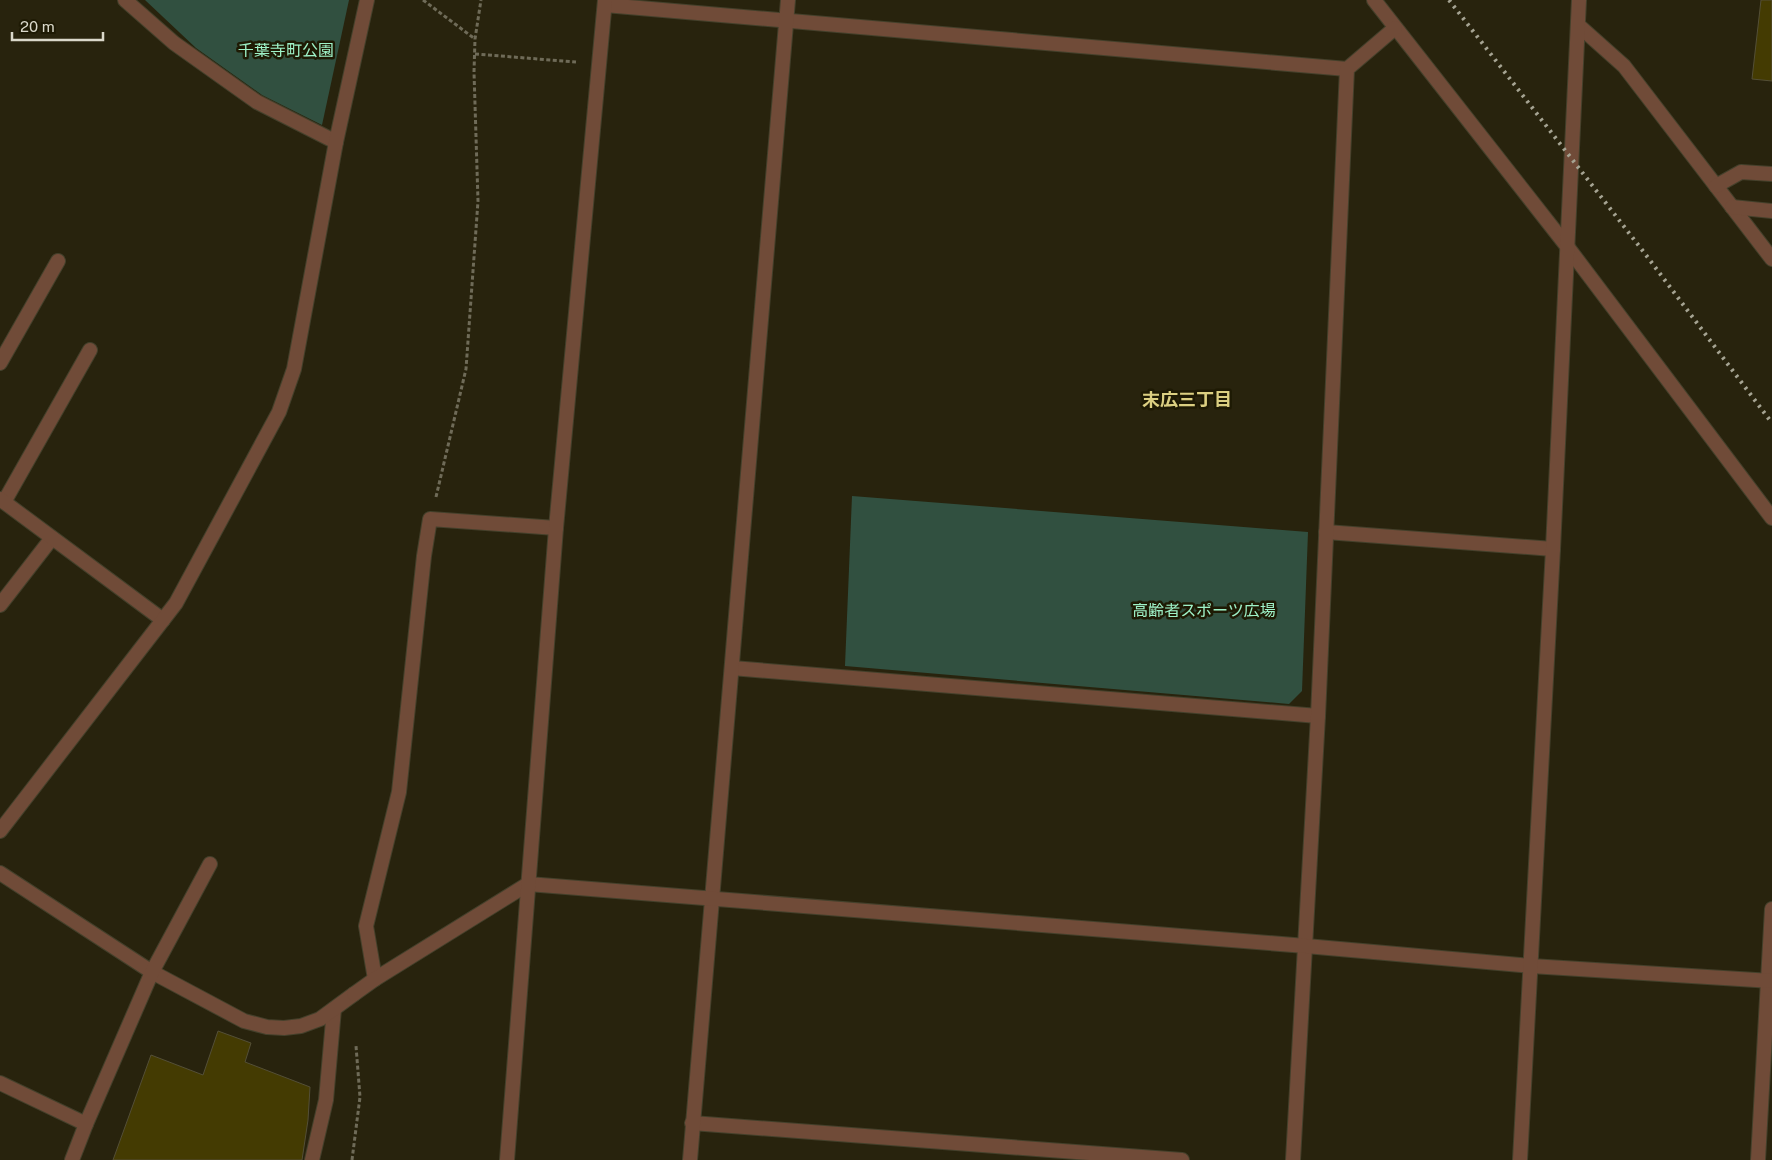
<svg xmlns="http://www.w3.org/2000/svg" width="1772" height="1160" viewBox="0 0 1772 1160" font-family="'Public Sans','Noto Sans JP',sans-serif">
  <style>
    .green { fill: #315040 }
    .building { fill: #443b02; stroke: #544f37 }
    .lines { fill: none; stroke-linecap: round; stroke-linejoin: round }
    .service-casing { stroke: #44402b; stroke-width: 16 }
    .minor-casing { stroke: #44402b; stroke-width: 16 }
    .tertiary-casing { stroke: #44402b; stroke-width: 16 }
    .path { stroke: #6f6b58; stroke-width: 3; stroke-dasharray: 4 2.5; stroke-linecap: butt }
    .service { stroke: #704b38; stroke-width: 14 }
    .minor { stroke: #704b38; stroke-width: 14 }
    .tertiary { stroke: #704b38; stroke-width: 14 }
    .rail { stroke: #a6a493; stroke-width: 4; stroke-dasharray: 2.5 5; stroke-linecap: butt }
    .labels { text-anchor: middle; stroke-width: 5; stroke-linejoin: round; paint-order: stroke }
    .park-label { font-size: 16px; fill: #9ef2c8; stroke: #1e1a04 }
    .neighbourhood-label { font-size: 18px; font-weight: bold; fill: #dbcf81; stroke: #1e1a04 }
  </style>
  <rect width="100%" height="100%" fill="#28230d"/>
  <!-- green -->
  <g class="green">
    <polygon points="145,0 349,0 322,125 262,95 196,48"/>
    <polygon points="852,496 1308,532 1302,691 1289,704 845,666"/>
  </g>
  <!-- building -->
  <g class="building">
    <polygon points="1761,0 1772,0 1772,81 1752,79"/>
    <polygon points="218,1031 251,1043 245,1062 310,1087 308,1120 302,1160 113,1160 151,1055 203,1075"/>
  </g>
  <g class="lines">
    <!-- service casing -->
    <g class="service-casing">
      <g id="service">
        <polyline points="0,363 58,261"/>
        <polyline points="4,502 90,350"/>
        <polyline points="1326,532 1553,549"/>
        <polyline points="0,605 52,538"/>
        <polyline points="375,979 366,926 399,792 424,556 430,519 556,528"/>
        <polyline points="312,1160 326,1100 334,1009"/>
      </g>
    </g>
    <!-- minor casing -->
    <g class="minor-casing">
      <g id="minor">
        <polyline points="125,0 174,43 257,102 336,142"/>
        <polyline points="1374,0 1566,245 1772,518"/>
        <polyline points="605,5 1347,69"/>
        <polyline points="1578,25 1624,66 1772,259"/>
        <polyline points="1716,186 1741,172 1772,174"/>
        <polyline points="1732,207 1772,211"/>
        <polyline points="0,499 163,620"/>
        <polyline points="732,668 1318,716"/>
        <polyline points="0,831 176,603 279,412 294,369 336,142 367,0"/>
        <polyline points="0,873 152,972 244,1021 267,1027 284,1028 301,1026 320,1019 354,994"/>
        <polyline points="0,1083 86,1124"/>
        <polyline points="692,1123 1182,1160"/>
        <polyline points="72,1160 86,1124 152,972 210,864"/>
        <polyline points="690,1160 788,0"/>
        <polyline points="1293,1160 1318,716 1347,69 1395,28"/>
        <polyline points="1758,1160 1772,909"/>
      </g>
    </g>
    <!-- tertiary casing -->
    <g class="tertiary-casing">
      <g id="tertiary">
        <polyline points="354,994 375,979 528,884 1306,946 1531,966 1772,981"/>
        <polyline points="507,1160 556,528 605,0"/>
        <polyline points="1520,1160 1553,549 1579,0"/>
      </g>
    </g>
    <!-- path -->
    <g class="path">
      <polyline points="423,0 475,39"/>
      <polyline points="475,54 576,62"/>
      <polyline points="436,497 466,369 478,201 474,72 475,39 481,0"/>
      <polyline points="352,1160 360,1097 356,1046"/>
    </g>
    <!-- service -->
    <use href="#service" class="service"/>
    <!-- minor -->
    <use href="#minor" class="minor"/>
    <!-- tertiary -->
    <use href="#tertiary" class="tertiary"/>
    <!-- rail -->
    <polyline class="rail" points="1449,0 1646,255 1772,423"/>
  </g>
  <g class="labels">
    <!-- park labels -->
    <g class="park-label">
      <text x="286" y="56">千葉寺町公園</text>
      <text x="1204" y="616">高齢者スポーツ広場</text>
    </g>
    <!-- neighbourhood labels -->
    <g class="neighbourhood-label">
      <text x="1187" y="406">末広三丁目</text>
    </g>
  </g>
  <!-- scale -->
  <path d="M12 32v8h91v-8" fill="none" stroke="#dad8ca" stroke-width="2.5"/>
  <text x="20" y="32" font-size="15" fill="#dad8ca" stroke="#1e1a04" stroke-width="4" paint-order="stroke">20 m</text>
</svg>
